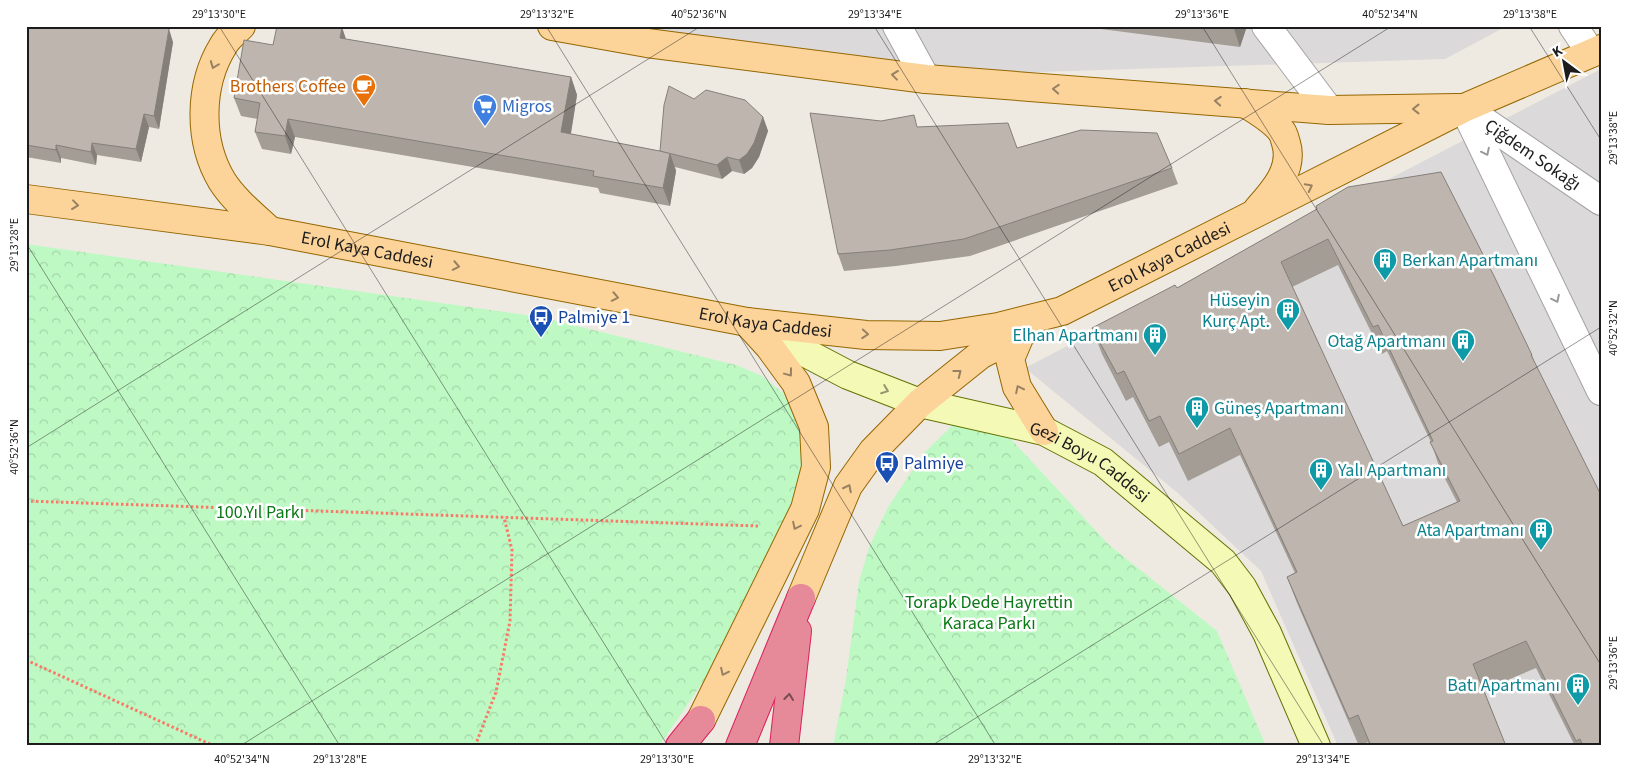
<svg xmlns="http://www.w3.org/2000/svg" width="1627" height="772" viewBox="0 0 1627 772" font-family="'Source Sans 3',sans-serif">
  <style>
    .residential { fill: #dbd9d9 }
    .park { fill: url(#park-crowns) }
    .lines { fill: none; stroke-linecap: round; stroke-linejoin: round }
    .street-casing { stroke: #a3a3a3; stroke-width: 30 }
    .secondary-casing { stroke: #647304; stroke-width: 30 }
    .primary-casing { stroke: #956700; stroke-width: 30 }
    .highway-casing { stroke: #d8235d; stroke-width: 30 }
    .path { stroke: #fa7967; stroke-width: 3; stroke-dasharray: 2.5 2.5; stroke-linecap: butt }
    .street { stroke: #fff; stroke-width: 28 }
    .secondary { stroke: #f4f9b5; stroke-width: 28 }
    .primary { stroke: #fcd399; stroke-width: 28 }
    .highway { stroke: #e68998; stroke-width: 28 }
    .wall { fill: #a39d96; fill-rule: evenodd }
    .shaded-wall { fill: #857f7a }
    .building { fill: #beb6ae; stroke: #857f7a; fill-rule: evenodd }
    .oneway { stroke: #978161 }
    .oneway2 { stroke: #999 }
    .oneway3 { stroke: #939670 }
    .oneway4 { stroke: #774d54 }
    .ticks { fill: none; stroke: #1c1c1c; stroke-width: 1; stroke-opacity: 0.45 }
    .labels { text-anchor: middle; stroke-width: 5; stroke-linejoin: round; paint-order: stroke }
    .food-label { font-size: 18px; fill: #c56008; stroke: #fff; text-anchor: end }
    .shop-label { font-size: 18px; fill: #366cbe; stroke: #fff; text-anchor: start }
    .street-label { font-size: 18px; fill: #1c1c1c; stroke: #fff }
    .culture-label { font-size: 18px; fill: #0d838f; stroke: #fff; text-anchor: end }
    .transit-label { font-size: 18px; fill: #164399; stroke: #fff; text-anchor: start }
    .park-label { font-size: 18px; fill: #0b7a16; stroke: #fff }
    .neatline { fill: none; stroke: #1c1c1c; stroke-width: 2 }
    .ticks-label { font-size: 12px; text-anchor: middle; fill: #1c1c1c }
  </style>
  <defs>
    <pattern id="park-crowns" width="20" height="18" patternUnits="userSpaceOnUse" patternTransform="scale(1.25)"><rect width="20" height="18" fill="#bef9c4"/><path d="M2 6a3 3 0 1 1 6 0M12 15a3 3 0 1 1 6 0" fill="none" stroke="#a3d5a8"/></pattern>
  </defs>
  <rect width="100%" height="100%" fill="#eeeae2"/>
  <!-- residential -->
  <g class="residential">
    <polygon points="599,26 1507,26 1445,59 918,76"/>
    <polygon points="1601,69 1601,746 1338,746 1261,571 1179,494 1025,368"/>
  </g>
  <!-- park -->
  <g class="park">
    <polygon points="26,244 540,317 736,365 762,376 783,393 798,423 816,483 761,594 686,707 659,746 26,746"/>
    <polygon points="984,410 1109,545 1217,631 1266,746 833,746 846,679 859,581 870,545 888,507 923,454 964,414"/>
  </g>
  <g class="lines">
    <!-- street casing -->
    <g class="street-casing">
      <g id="street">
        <polyline points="897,26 926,79"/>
        <polyline points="1266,26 1329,110"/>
        <polyline points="1573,26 1591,53"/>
        <polyline points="1464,108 1601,391"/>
        <path id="s1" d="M1466 109 1601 201"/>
      </g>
    </g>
    <!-- secondary casing -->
    <g class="secondary-casing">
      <g id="secondary">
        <path id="s2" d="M749 323 848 375 920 403 1044 431 1103 462 1223 562 1242 587 1267 633 1316 746"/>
      </g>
    </g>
    <!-- primary casing -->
    <g class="primary-casing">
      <g id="primary">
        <path d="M241 26C235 32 227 38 223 46 199 85 198 141 222 181 234 200 254 216 270 231"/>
        <polyline points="552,26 647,43 926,79 1329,110 1458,108"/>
        <path d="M1245 103C1257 111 1274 120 1282 132 1284 135 1285 140 1286 143 1294 169 1274 191 1258 209"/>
        <path id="s3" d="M26 199 270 231 747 322 866 335 940 336 998 327 1062 311 1464 108 1601 49"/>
        <polyline points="1021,333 1010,359 1017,387 1044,431"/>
        <polyline points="801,598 848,486 873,451 920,403 980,355 1029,329"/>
        <polyline points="701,720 805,509 816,467 814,427 796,383 769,346 747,322"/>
      </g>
    </g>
    <!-- highway casing -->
    <g class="highway-casing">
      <g id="highway">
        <polyline points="680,746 701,720"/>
        <polyline points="740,746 801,598"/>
        <polyline points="784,746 797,631"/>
      </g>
    </g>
    <!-- path -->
    <g class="path">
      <polyline points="26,501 758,526"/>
      <polyline points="26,660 214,746"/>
      <polyline points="475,746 496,692 510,621 512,550 504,517"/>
    </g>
    <!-- street -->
    <use href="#street" class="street"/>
    <!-- secondary -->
    <use href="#secondary" class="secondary"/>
    <!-- primary -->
    <use href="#primary" class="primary"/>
    <!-- highway -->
    <use href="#highway" class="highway"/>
  </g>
  <!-- wall -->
  <g class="wall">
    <polygon points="26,26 173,42 159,129 149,127 141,162 97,155 96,165 61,158 61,163 26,157"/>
    <polygon points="1078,26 1247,26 1240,47"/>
    <polygon points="1366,26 1384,26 1381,28"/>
    <polygon points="346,39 571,77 577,95 571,134 660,151 694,99 763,117 768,131 759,157 752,168 744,174 732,171 722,179 675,167 676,171 670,206 600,193 598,188 295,137 291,154 262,149 255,132 258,119 241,116 234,98 273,45"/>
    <polygon points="918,127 1017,148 1172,168 1178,184 970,256 896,266 844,271 838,254"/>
    <path d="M1317 209 1532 355 1536 367 1601 746H1575L1536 668 1484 690 1506 746H1370L1368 742 1359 746 1297 603 1287 577 1295 573 1240 455 1188 481 1169 442 1159 447 1133 397 1126 401 1102 354 1092 328 1177 288ZM1338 265 1382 354 1387 351 1431 442 1440 469 1457 502 1403 526 1292 287Z"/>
  </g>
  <!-- shaded-wall -->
  <g class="shaded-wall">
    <polygon points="1233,26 1247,26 1240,47"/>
    <polygon points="342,27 348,45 340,38"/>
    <polygon points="169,29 173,42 159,129 154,116"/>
    <polygon points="571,77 577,95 568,150 561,132"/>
    <polygon points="144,114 149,127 141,162 136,149"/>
    <polygon points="763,117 768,131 759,157 752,168 744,174 739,160"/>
    <polygon points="288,119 295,137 291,154 285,136"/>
    <polygon points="92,143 97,155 96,165 91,152"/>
    <polygon points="56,145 61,158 61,163 56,150"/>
    <polygon points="670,153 676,171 670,206 663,188"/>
    <polygon points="727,157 732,171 722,179 717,165"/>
  </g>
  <!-- building -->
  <g class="building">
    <polygon points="26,26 154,26 169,29 154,116 144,114 136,149 92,143 91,152 56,145 56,150 26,145"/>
    <polygon points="277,26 336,26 342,27 340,38 571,77 561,132 670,153 663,188 593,176 594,171 288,119 285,136 255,132 260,103 234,98 244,40 273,45"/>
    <polygon points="669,86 694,99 706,90 745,100 763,117 754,143 747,154 739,160 727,157 717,165 660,151 664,105"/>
    <polygon points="810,113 881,121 914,115 917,127 1008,123 1017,148 1081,130 1157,133 1172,168 964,239 890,250 838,254"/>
    <path d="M1441 172 1494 276 1532 355H1531L1601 495V746H1583L1580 739 1576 741 1526 641 1473 664 1506 746H1371L1358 715 1349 719 1287 577 1297 572 1230 428 1179 454 1160 416 1149 421 1124 371 1117 374 1092 328 1175 285 1177 288 1317 209 1316 206 1348 187ZM1328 239 1373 327 1378 325 1433 441 1430 442 1460 501 1403 526 1281 262Z"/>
  </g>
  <!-- one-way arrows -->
  <defs><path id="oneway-chevron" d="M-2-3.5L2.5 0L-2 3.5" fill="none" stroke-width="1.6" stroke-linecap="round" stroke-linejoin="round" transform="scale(1.25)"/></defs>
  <g class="oneway">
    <use href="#oneway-chevron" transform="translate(214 65) rotate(111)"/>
    <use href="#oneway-chevron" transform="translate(895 75) rotate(-173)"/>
    <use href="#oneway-chevron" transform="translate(1056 89) rotate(-176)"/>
    <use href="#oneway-chevron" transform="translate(1218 101) rotate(-176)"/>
    <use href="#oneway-chevron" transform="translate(1416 109) rotate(180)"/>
    <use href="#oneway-chevron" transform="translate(1309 187) rotate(-27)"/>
    <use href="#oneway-chevron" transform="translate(75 205) rotate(7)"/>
    <use href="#oneway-chevron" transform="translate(456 266) rotate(11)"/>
    <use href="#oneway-chevron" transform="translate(615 297) rotate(11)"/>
    <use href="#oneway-chevron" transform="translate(865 334) rotate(4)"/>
    <use href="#oneway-chevron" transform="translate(789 373) rotate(53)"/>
    <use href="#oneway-chevron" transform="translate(958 373) rotate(-38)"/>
    <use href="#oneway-chevron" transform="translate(1019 389) rotate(-116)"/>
    <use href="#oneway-chevron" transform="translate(848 488) rotate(-63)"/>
    <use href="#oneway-chevron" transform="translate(796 526) rotate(116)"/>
    <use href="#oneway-chevron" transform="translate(724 672) rotate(116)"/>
  </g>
  <g class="oneway2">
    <use href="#oneway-chevron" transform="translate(1486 152) rotate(64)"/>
    <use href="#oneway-chevron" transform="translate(1556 299) rotate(64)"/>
  </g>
  <use class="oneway3" href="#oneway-chevron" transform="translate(885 390) rotate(21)"/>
  <use class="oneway4" href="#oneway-chevron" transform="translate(789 697) rotate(-83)"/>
  <!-- ticks -->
  <path class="ticks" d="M219 26 668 746M546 26 996 746M874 26 1324 746M1202 26 1601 665M1529 26 1601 140M26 243 340 746M26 448 701 26M240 746 1392 26M931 746 1601 327"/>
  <!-- icons -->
  <defs>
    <g id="cafe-pin" transform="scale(1.25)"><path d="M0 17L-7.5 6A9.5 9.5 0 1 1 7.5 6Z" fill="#e8710a" stroke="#fff"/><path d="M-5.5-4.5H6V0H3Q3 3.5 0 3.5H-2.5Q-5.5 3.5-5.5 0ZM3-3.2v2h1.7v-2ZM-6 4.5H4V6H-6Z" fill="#fff"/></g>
    <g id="supermarket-pin" transform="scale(1.25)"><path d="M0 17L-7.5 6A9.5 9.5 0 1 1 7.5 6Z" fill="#3f7fe0" stroke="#fff"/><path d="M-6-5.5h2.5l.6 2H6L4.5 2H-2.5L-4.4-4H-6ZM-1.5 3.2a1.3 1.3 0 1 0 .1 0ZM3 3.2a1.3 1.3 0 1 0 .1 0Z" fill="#fff"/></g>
    <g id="building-pin" transform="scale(1.25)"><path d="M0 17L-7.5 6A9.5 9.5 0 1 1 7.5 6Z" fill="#0f9aa8" stroke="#fff"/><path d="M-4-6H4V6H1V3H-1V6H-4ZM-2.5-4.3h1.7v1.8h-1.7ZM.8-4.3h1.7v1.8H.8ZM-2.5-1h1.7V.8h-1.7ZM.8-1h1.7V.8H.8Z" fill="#fff"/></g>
    <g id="bus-pin" transform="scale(1.25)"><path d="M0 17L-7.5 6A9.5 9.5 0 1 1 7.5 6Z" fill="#1a4fb4" stroke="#fff"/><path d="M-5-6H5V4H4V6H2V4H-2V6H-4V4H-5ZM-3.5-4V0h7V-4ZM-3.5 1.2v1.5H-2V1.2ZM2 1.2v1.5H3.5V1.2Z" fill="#fff"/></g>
  </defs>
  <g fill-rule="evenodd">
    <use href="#cafe-pin" x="364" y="86"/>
    <use href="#supermarket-pin" x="485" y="106"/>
    <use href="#building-pin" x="1385" y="260"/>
    <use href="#building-pin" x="1288" y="310"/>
    <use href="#bus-pin" x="541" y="317"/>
    <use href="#building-pin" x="1155" y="335"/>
    <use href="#building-pin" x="1463" y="341"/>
    <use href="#building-pin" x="1197" y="408"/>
    <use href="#bus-pin" x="887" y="463"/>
    <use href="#building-pin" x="1321" y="470"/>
    <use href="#building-pin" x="1541" y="530"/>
    <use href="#building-pin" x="1578" y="685"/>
  </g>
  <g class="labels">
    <!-- food labels -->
    <g class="food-label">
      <text x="346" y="92">Brothers Coffee</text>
    </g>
    <!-- shop labels -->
    <g class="shop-label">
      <text x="502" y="112">Migros</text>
    </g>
    <!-- street labels -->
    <g class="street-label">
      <text dy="6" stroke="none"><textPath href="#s1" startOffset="81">Çiğdem Sokağı</textPath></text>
      <text dy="6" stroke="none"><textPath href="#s3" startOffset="345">Erol Kaya Caddesi</textPath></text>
      <text dy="6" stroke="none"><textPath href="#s3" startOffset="1170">Erol Kaya Caddesi</textPath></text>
      <text dy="6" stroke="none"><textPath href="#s3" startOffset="750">Erol Kaya Caddesi</textPath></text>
      <text dy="6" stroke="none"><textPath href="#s2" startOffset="371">Gezi Boyu Caddesi</textPath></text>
    </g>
    <!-- culture labels -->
    <g class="culture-label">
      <text x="1402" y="266" text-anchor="start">Berkan Apartmanı</text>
      <text x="1270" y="306">Hüseyin<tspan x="1270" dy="21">Kurç Apt.</tspan></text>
      <text x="1138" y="341">Elhan Apartmanı</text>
      <text x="1446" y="347">Otağ Apartmanı</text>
      <text x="1214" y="414" text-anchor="start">Güneş Apartmanı</text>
      <text x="1338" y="476" text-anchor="start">Yalı Apartmanı</text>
      <text x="1524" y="536">Ata Apartmanı</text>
      <text x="1560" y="691">Batı Apartmanı</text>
    </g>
    <!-- transit labels -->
    <g class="transit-label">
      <text x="558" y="323">Palmiye 1</text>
      <text x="904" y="469">Palmiye</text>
    </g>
    <!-- park labels -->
    <g class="park-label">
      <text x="260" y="518">100.Yıl Parkı</text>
      <text x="989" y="608">Torapk Dede Hayrettin<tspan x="989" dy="21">Karaca Parkı</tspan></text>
    </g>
  </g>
  <!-- border -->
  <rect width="1627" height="772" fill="none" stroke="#ffffff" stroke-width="55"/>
  <!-- north arrow -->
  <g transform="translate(1564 62) rotate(328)" stroke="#ffffff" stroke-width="4" paint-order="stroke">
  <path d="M0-4L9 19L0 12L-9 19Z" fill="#1c1c1c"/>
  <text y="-8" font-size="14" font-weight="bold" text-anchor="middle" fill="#1c1c1c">K</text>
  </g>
  <rect x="28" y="28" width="1572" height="716" class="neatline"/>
  <g class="ticks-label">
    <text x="219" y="18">29°13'30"E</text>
    <text x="547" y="18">29°13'32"E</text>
    <text x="699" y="18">40°52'36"N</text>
    <text x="875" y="18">29°13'34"E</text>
    <text x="1202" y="18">29°13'36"E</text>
    <text x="1390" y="18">40°52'34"N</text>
    <text x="1530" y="18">29°13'38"E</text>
    <text transform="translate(1613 138) rotate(-90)" y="4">29°13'38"E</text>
    <text transform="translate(14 245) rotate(-90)" y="4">29°13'28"E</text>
    <text transform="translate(1613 328) rotate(-90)" y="4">40°52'32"N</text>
    <text transform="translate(14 447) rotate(-90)" y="4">40°52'36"N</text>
    <text transform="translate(1613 663) rotate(-90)" y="4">29°13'36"E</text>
    <text x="242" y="763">40°52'34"N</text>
    <text x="340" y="763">29°13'28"E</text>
    <text x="667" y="763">29°13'30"E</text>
    <text x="995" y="763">29°13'32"E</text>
    <text x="1323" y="763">29°13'34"E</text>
  </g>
</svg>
